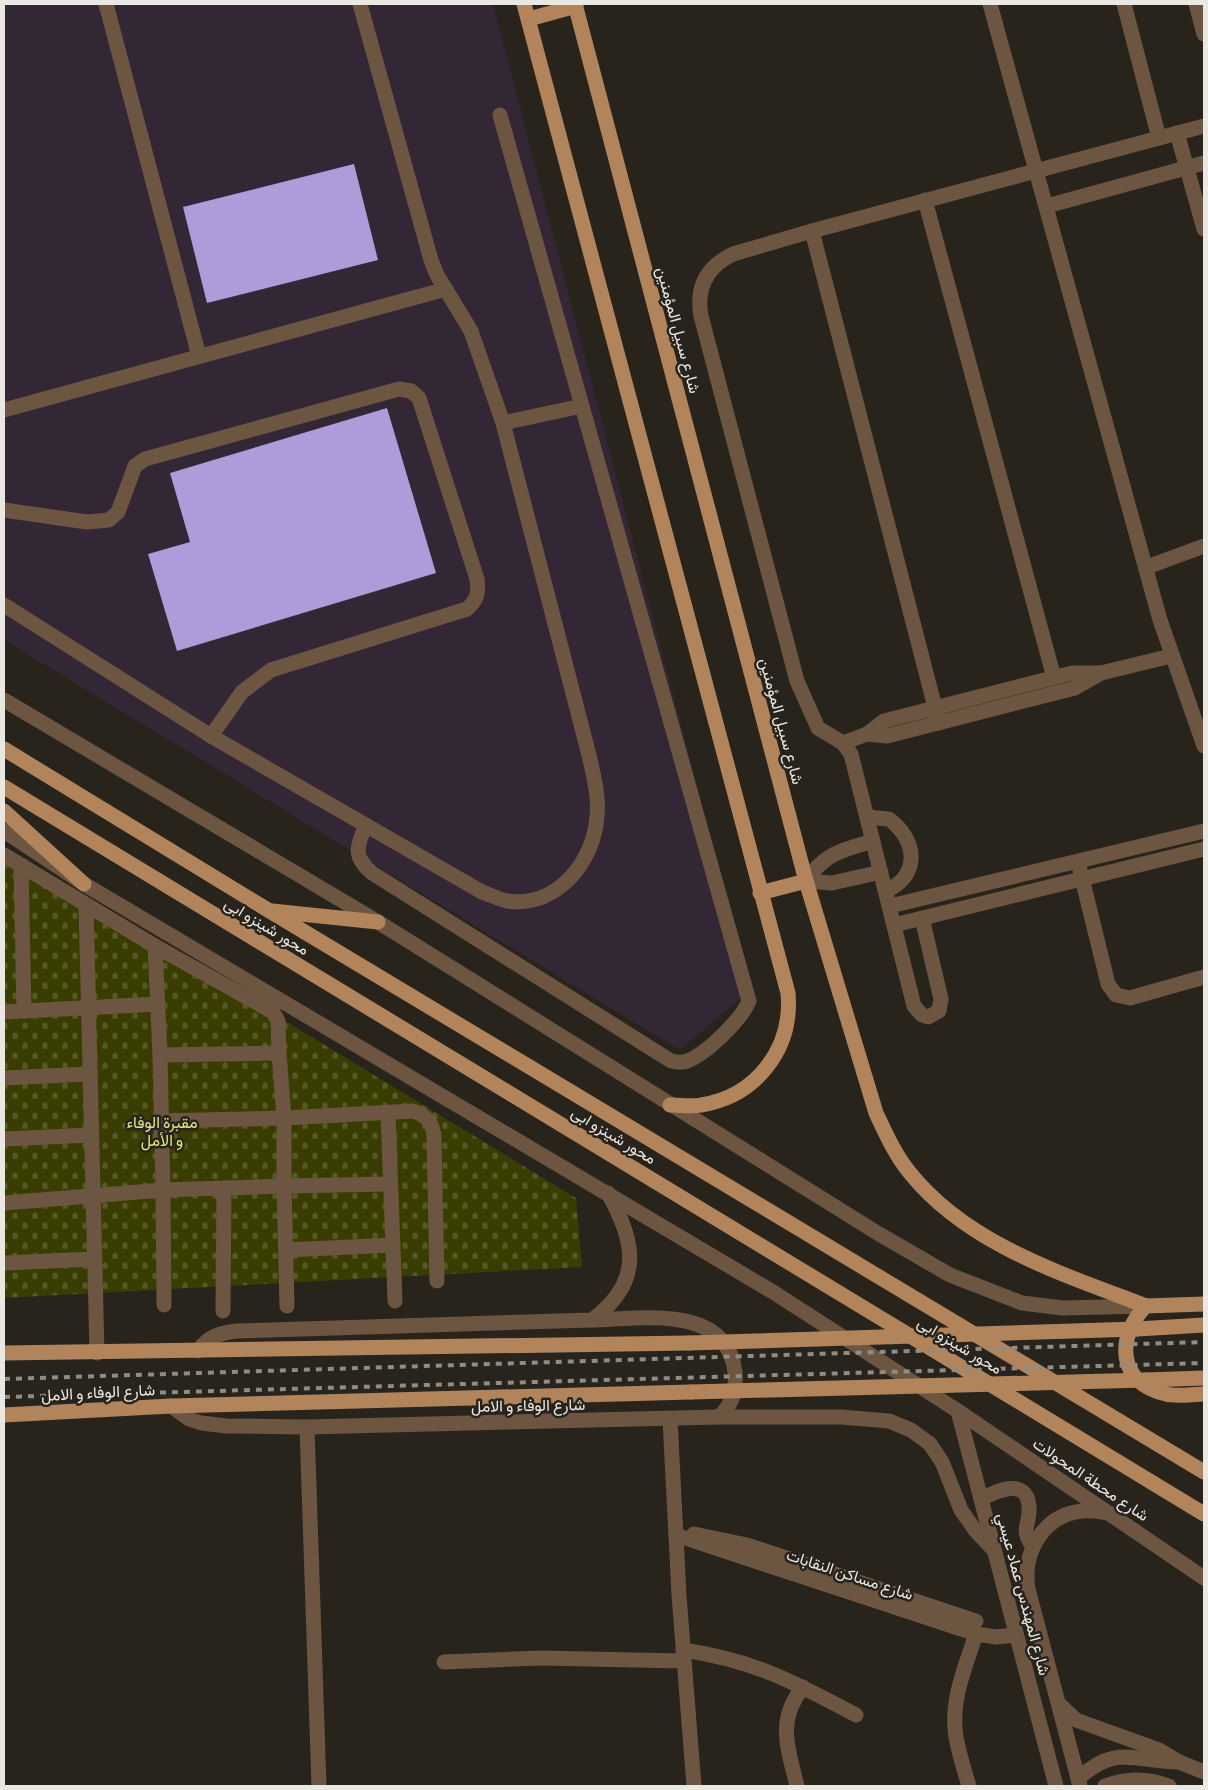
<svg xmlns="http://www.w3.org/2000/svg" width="1208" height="1790" viewBox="0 0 1208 1790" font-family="Barlow,Vazirmatn,sans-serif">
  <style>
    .commercial { fill: #332735 }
    .cemetery { fill: url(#cemetery-stones) }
    .building { fill: #af9ada }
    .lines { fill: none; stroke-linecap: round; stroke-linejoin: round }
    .minor { stroke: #6c5541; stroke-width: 15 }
    .major { stroke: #b2845b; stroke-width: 15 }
    .rail { stroke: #8f8c85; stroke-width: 4; stroke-dasharray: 6 6; stroke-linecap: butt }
    .major-bridge { stroke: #b2845b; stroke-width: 15 }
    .labels { text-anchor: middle; stroke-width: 5; stroke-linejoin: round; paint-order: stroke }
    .street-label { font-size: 16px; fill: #eae8e3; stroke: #28241c }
    .park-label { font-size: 16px; fill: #dee884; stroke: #28241c }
  </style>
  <defs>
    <pattern id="cemetery-stones" width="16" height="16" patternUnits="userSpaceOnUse" patternTransform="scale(1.25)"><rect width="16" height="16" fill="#3a3d02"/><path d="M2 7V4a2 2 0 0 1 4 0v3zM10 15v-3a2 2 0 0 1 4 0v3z" fill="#575927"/></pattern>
  </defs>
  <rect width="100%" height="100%" fill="#28241c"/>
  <!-- commercial -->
  <polygon class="commercial" points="4,4 493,4 750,990 680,1050 4,640"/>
  <!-- cemetery -->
  <polygon class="cemetery" points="4,850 576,1198 582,1267 4,1298"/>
  <!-- building -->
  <g class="building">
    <polygon points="354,164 378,260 207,303 183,207"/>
    <polygon points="387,408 436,573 177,651 148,554 190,542 170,473"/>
  </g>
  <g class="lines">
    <!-- minor -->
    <g class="minor">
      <polyline points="106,4 199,356"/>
      <polyline points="990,4 1160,620 1204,746"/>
      <polyline points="1124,4 1159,138"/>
      <polyline points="1196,4 1204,34"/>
      <polyline points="500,115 582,406"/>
      <polyline points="1177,133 1204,229"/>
      <polyline points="925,200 1054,678"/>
      <polyline points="1047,206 1204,163"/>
      <polyline points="812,231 939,723"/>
      <polyline points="4,410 446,289"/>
      <path d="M4 510 87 522 109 520 118 512 135 466 145 459 399 389 411 391 419 398 477 579C479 593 477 600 467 609L271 670 242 692 211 736"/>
      <polyline points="1147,567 1204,546"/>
      <path d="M4 605 211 736 482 892C490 895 499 899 507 901 557 908 594 862 597 816 599 797 594 778 590 759L503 423 471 331 437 275 431 260 360 4"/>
      <polyline points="4,700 378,922 879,1234 950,1275 1022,1303 1063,1308 1145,1306"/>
      <polyline points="867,734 887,736 1075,688 1101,673"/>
      <polyline points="843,743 867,734 884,721 1072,673 1101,673 1171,656"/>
      <path d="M867 817 889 819C917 840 921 875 886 891"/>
      <path d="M366 825C356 847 353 857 372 873L671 1061C674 1061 679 1063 683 1062 702 1059 742 1019 749 1001L582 406 503 423"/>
      <polyline points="4,831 84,884 773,1292 958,1411 1204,1578"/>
      <path d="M873 841C842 850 825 853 806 881L832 883 881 872"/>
      <path d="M4 855 155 946 160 1055 279 1053 284 1118 413 1111C427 1116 433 1123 434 1137L437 1281"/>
      <polyline points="21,865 24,1011"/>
      <polyline points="1080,870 1108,984 1116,995 1130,998 1204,977"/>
      <polyline points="86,905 97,1353"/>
      <polyline points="890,906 1204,831"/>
      <path d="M922 918 941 999 939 1011 928 1017 922 1015 914 1006 851 754 843 743 818 728 797 681 701 316C696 288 706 267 733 254L812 231 1204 126"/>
      <polyline points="894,925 1204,849"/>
      <polyline points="155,946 273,1012 278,1021 279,1053"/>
      <polyline points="4,1012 158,1004"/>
      <polyline points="160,1055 163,1190 284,1186 287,1306"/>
      <polyline points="4,1078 89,1074"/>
      <polyline points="388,1113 395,1301"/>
      <polyline points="162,1121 284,1118 284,1186 390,1184"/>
      <polyline points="4,1139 91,1135"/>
      <polyline points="4,1203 163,1190 164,1305"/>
      <polyline points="286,1250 393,1245"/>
      <polyline points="4,1263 95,1259"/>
      <polyline points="223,1311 224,1189"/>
      <path d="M592 1320C640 1319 727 1303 735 1372 737 1391 732 1405 719 1417"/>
      <path d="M198 1351C208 1336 220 1333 237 1331L592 1320C643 1282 636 1243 608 1193"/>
      <polyline points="171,1406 189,1419 201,1423 227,1426 307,1427 719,1417 841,1417 889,1421 911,1430 930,1444 942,1462 961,1510 975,1530 992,1548"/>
      <polyline points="958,1411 1056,1786"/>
      <polyline points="670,1419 679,1595 694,1786"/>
      <polyline points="307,1427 319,1786"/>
      <path d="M981 1499C995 1492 1026 1476 1029 1506 1031 1524 1019 1528 1033 1547"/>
      <polyline points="694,1534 747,1545 976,1621"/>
      <polyline points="676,1535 976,1634 996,1637 1016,1635"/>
      <path d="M683 1650C753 1660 794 1682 856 1715"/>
      <polyline points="444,1662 541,1658 683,1661"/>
      <polyline points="1060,1705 1076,1720 1159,1750 1179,1762 1204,1772"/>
      <path d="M1078 1779C1116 1743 1135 1762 1179 1762"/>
      <path d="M797 1786C788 1748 776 1721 803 1687"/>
      <path d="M969 1786C964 1770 959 1753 956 1737 950 1701 965 1668 976 1634"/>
      <path d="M1080 1786 1028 1589C1022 1553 1043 1515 1082 1511 1091 1510 1101 1512 1109 1513"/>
      <path d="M1105 1786C1127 1778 1146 1778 1169 1786"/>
    </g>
    <!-- major -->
    <g class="major">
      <path d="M524 4 788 993C793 1048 757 1096 701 1105 691 1107 680 1105 670 1105"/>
      <path d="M575 4 806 881 876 1113C886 1134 895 1155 910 1173 968 1245 1063 1274 1146 1306"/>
      <polyline points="529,19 576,6"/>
      <polyline points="4,749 268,910 1204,1472"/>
      <polyline points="4,787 1204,1514"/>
      <polyline points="4,811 84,884"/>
      <polyline points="760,893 806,881"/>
      <polyline points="272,911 378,922"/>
      <path d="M1204 1304 1146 1306C1115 1337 1118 1384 1166 1394 1177 1397 1192 1394 1204 1394"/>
      <polyline points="1137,1329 1204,1325"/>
      <polyline points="4,1353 689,1343"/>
      <polyline points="1146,1380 1204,1378"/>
      <polyline points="4,1415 171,1406 691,1392"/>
    </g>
    <!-- rail -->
    <g class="rail">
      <polyline points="4,1379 1204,1342"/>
      <polyline points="4,1397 1204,1363"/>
    </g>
    <!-- major-bridge -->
    <g class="major-bridge">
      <polyline points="689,1343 1137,1329"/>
      <polyline points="691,1392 1146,1380"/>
    </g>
  </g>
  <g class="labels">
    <!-- street labels -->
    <g class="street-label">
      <text transform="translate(679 330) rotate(75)" y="6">شارع سبيل المؤمنين</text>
      <text transform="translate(782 721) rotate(75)" y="6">شارع سبيل المؤمنين</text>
      <text transform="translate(267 926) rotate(31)" y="6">محور شينزو ابى</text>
      <text transform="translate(614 1135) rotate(31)" y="6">محور شينزو ابى</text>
      <text transform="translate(960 1345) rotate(31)" y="6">محور شينزو ابى</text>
      <text transform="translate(98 1392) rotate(-3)" y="6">شارع الوفاء و الامل</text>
      <text transform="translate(528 1405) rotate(-1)" y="6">شارع الوفاء و الامل</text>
      <text transform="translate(1091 1479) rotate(34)" y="6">شارع محطة المحولات</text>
      <text transform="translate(850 1574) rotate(18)" y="6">شارع مساكن النقابات</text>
      <text transform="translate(1024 1594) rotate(75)" y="6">شارع المهندس عماد عيسي</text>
    </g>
    <!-- park labels -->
    <g class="park-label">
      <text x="162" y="1128">مقبرة الوفاء<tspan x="162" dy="18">و الأمل</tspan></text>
    </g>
  </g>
  <!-- border -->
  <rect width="1208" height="1790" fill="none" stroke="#eae8e3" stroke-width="10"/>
</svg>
